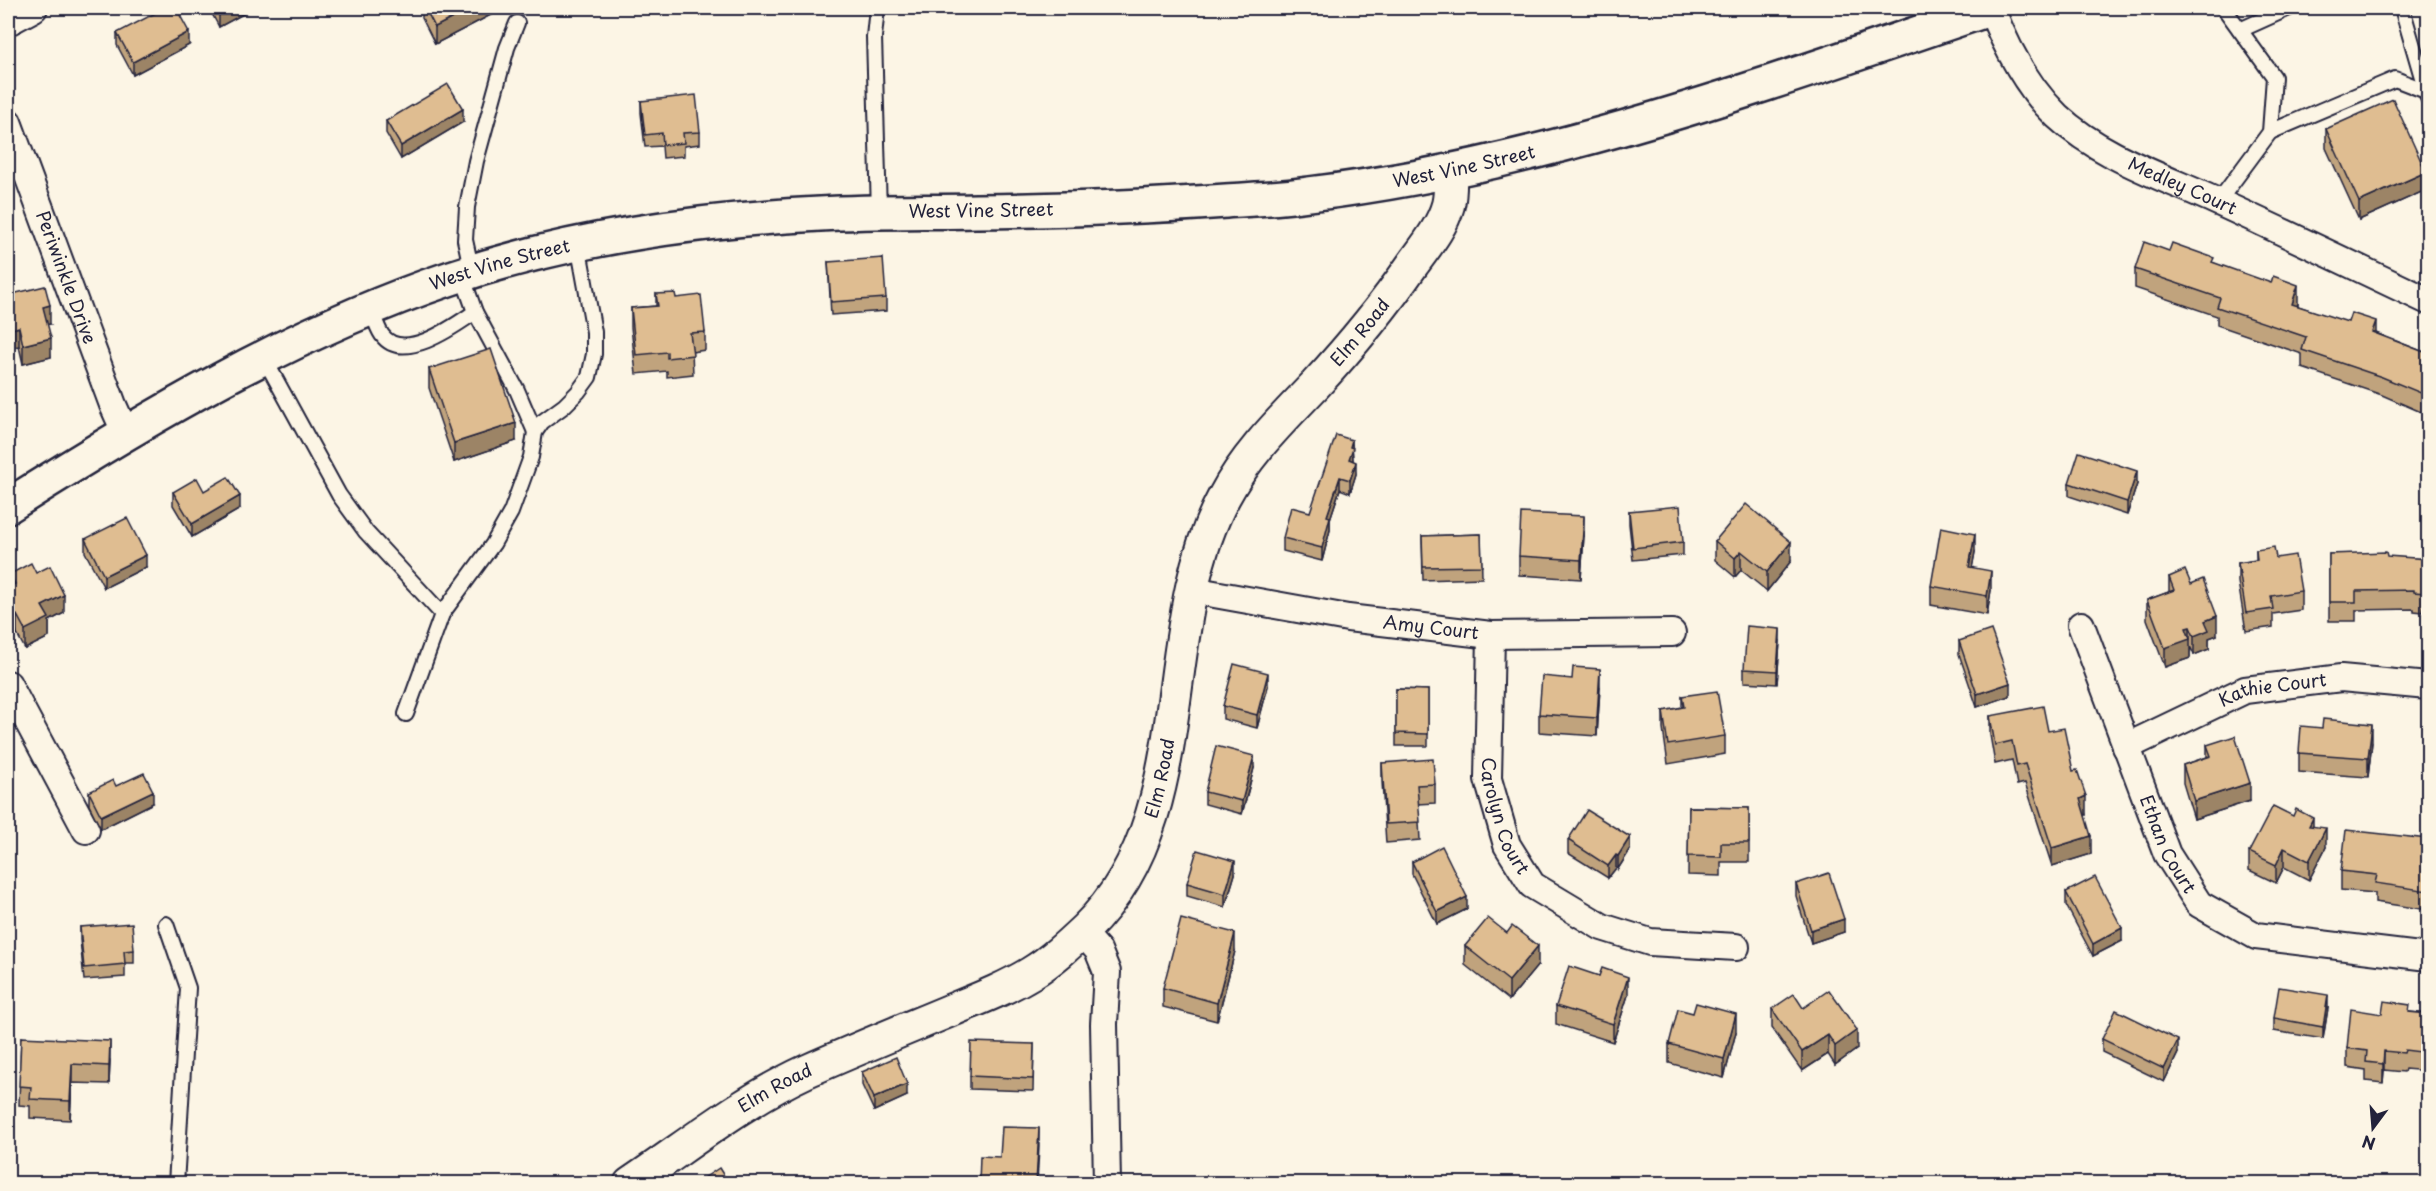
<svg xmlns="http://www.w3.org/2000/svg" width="2436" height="1191" viewBox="0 0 2436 1191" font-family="'Playpen Sans',sans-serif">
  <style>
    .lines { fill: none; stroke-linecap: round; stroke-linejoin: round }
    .service-casing { stroke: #22223b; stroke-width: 18 }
    .minor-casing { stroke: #22223b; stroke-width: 30 }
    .tertiary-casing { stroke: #22223b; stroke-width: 36 }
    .secondary-casing { stroke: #22223b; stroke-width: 38 }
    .service { stroke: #fcf5e5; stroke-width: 14 }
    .minor { stroke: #fcf5e5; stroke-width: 26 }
    .tertiary { stroke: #fcf5e5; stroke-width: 32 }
    .secondary { stroke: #fcf5e5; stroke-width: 33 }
    .wall { fill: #c0a37d; stroke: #22223b; stroke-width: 1.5 }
    .shaded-wall { fill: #9c8466; stroke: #22223b; stroke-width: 1.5 }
    .building { fill: #dfbd91; stroke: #22223b; stroke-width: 1.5 }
    .labels { text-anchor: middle; stroke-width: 4.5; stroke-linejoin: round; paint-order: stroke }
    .street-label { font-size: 18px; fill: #22223b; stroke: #fcf5e5 }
  </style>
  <rect width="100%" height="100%" fill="#fcf5e5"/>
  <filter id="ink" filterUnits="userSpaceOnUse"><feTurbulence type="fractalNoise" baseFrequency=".0167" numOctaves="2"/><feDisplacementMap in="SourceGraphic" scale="12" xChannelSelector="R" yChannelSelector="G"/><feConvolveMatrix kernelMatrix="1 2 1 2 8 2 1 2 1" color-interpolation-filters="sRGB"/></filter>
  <g filter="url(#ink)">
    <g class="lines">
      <!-- service casing -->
      <g class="service-casing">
        <g id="service">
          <polyline points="877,8 874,37 879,212"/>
          <polyline points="2402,8 2426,91"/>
          <polyline points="2240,30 2289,8"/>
          <polyline points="2270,132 2395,79 2426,91 2428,98"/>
          <polyline points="2218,202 2270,132 2274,77 2224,8"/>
          <polyline points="472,272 465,240 467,207 476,161 507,48 517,23"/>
          <polyline points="462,275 475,312 517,390 535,432"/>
          <path d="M371 309C374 317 377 328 382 335 403 364 456 325 475 312"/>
          <polyline points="264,358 339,495 366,532 442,614"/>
          <polyline points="406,714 442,614 493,544 511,512 531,457 535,432 542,422 564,406 578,392 589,377 594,354 594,332 578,244"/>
          <polyline points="166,924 188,988 176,1184"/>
        </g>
      </g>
      <!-- minor casing -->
      <g class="minor-casing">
        <g id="minor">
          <path id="s1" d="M1991 8C2006 47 2026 86 2057 116 2101 157 2164 177 2218 202 2288 234 2358 268 2428 301"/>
          <polyline points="8,22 34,8"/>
          <path id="s2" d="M8 122 113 405 126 434"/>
          <path id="s3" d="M1192 590 1348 618 1491 635 1672 633"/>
          <path id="s4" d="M2081 625 2167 854 2199 904 2256 936 2428 957"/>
          <path id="s5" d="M1491 635 1488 779 1507 845 1532 885 1602 927 1650 942 1736 947"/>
          <polyline points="8,684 86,830"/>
          <path id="s6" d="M2126 747 2245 690 2341 678 2428 686"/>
          <polyline points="1082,932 1098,950 1107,972 1104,1024 1107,1184"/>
        </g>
      </g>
      <!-- tertiary casing -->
      <g class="tertiary-casing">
        <g id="tertiary">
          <path id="s7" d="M630 1184C688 1145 744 1100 807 1071 854 1050 901 1031 949 1011 976 1000 1005 989 1031 973 1051 961 1068 945 1085 929 1202 816 1152 630 1224 497 1247 453 1283 419 1316 384 1351 346 1384 306 1413 264 1426 246 1442 227 1448 205 1451 193 1450 181 1450 170"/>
        </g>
      </g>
      <!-- secondary casing -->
      <g class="secondary-casing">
        <g id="secondary">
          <path id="s8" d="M8 506C148 417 294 331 451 278 567 239 698 220 820 214 872 211 924 212 976 211 1060 210 1143 207 1226 201 1254 199 1282 198 1309 194 1544 166 1769 83 1992 8"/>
        </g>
      </g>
      <!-- service -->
      <use href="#service" class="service"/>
      <!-- minor -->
      <use href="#minor" class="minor"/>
      <!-- tertiary -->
      <use href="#tertiary" class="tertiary"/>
      <!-- secondary -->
      <use href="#secondary" class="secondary"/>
    </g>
    <!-- wall -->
    <g class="wall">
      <polygon points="209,8 254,8 219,27"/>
      <polygon points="422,8 504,8 435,44 422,18"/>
      <polygon points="117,33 189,45 133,75 117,45"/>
      <polygon points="641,101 700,132 700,144 684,146 684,156 663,158 662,146 645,147 641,113"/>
      <polygon points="386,121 463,122 401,159 386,133"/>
      <polygon points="2326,129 2426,190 2359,220 2326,148"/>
      <polygon points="2169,251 2214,263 2298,303 2298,306 2376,333 2424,352 2428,349 2428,415 2382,395 2302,368 2302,354 2217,325 2217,316 2135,288 2135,269"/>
      <polygon points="828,262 886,298 886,311 831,315"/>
      <polygon points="656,294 705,332 705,350 692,352 693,374 667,377 667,371 636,374 631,327 631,308 656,306"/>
      <polygon points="8,295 50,324 47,324 51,357 23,364 19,346 8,348"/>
      <polygon points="429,369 516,441 454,462 429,388"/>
      <polygon points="1352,448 1353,461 1356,474 1350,493 1340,489 1330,519 1330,530 1322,561 1283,551 1283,538 1310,512"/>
      <polygon points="2069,483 2137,484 2127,515 2069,496"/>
      <polygon points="204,491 240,509 192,537 173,505 173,492"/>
      <polygon points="1629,511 1683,542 1683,555 1633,560 1629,524"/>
      <polygon points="1481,534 1482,578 1423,580 1422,536"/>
      <polygon points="1584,535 1581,579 1519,575 1519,556"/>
      <polygon points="85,539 146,567 104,588 85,552"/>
      <polygon points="1715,541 1791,561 1767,591 1741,570 1735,577 1715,560"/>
      <polygon points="2256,550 2276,558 2301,591 2301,610 2273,614 2273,627 2246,631 2238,582 2238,563 2256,560"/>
      <polygon points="1975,552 1972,567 1991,590 1987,615 1931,605 1931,586"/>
      <polygon points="2329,554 2428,559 2428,630 2423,630 2423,612 2414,611 2414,609 2356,610 2356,621 2329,621"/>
      <polygon points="36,573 64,613 49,621 49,637 25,649 17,634 10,587 10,574"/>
      <polygon points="2169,577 2191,584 2217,635 2209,638 2209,649 2194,655 2190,646 2190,658 2165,667 2147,619 2147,600 2169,592"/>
      <polygon points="1780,641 1777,684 1744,682 1744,669"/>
      <polygon points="1959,641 2010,696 1977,707 1959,654"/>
      <polygon points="1268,686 1257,728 1223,719 1223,706"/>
      <polygon points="1600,687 1597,736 1539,732 1539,714"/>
      <polygon points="1396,689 1428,690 1428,746 1396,746"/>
      <polygon points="1682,696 1725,736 1725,754 1668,764 1663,729 1663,711 1682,707"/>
      <polygon points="1990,716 2048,731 2073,771 2086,815 2085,816 2091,854 2052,866 2025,783 2017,785 2012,760 1995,764 1990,735"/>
      <polygon points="2428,734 2428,790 2423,790 2423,771"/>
      <polygon points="2372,742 2368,777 2299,772 2299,753"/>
      <polygon points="2207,745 2250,801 2194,819 2183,783 2183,765 2207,757"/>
      <polygon points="1382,763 1435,784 1435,803 1418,804 1420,840 1386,843 1382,782"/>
      <polygon points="1254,768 1242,814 1205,804 1205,792"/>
      <polygon points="116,786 153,803 101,829 89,805 89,792"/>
      <polygon points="1689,807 1749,808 1749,862 1721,862 1721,876 1688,875"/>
      <polygon points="2313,827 2326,847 2309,880 2284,867 2276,883 2249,870 2249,852"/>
      <polygon points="2428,839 2428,910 2375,902 2375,893 2341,890 2341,871"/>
      <polygon points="1568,840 1630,850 1618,869 1616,868 1608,878 1568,853"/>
      <polygon points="1412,862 1467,909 1437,924 1412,874"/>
      <polygon points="1235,874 1225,907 1187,896 1187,883"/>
      <polygon points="1796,884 1844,932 1811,943 1796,896"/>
      <polygon points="2066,892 2122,941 2093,956 2066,905"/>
      <polygon points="80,927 134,950 134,963 125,963 125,977 84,980 80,940"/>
      <polygon points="1465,946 1538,965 1509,1000 1465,965"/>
      <polygon points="1235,951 1217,1021 1163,1007 1163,988"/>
      <polygon points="1628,995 1613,1042 1556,1024 1556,1006"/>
      <polygon points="1803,1008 1857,1049 1835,1065 1828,1054 1802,1071 1772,1028 1772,1009"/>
      <polygon points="2328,1008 2323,1039 2274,1031 2274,1018"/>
      <polygon points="2410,1012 2428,1014 2428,1071 2405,1069 2404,1072 2384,1070 2383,1083 2366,1081 2366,1070 2347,1067 2347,1048 2382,1014"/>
      <polygon points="1736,1032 1724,1078 1669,1063 1669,1044"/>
      <polygon points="21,1037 110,1060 109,1084 72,1083 70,1120 30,1118 30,1106 19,1105"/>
      <polygon points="2102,1039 2178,1053 2164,1082 2102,1052"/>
      <polygon points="1034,1044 1033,1091 970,1089 970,1076"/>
      <polygon points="862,1072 907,1096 874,1111 862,1085"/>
    </g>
    <!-- shaded-wall -->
    <g class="shaded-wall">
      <polygon points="231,8 254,8 219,27 219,14"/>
      <polygon points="472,8 504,8 435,44 435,27"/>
      <polygon points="189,32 189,45 133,75 133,62"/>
      <polygon points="463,109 463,122 401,159 401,146"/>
      <polygon points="2426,172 2426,190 2359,220 2359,202"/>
      <polygon points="2298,285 2298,303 2292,322 2292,304"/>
      <polygon points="50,305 50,324 43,325 43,307"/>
      <polygon points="2376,321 2376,340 2372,332"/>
      <polygon points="19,327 19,346 8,348 8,330"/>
      <polygon points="51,338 51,357 23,364 23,345"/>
      <polygon points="516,423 516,441 454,462 454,443"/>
      <polygon points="1352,440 1353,460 1349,472 1350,447"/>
      <polygon points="1356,462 1356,474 1350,493 1350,480"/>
      <polygon points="2137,471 2137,484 2127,515 2127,502"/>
      <polygon points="1340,477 1340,489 1330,519 1330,530 1322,561 1322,548 1327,516"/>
      <polygon points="240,496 240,509 192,537 192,524"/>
      <polygon points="1584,516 1584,535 1581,579 1581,560"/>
      <polygon points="1975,534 1975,552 1969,586 1969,567"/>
      <polygon points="1791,542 1791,561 1767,591 1767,572"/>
      <polygon points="1741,551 1741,570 1735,577 1735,558"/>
      <polygon points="146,555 146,567 104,588 104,576"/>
      <polygon points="1991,571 1991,590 1987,615 1987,596"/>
      <polygon points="64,595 64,613 49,621 49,637 25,649 25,630 42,606"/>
      <polygon points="17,615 17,634 8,638 8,620"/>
      <polygon points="2217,616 2217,635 2209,638 2209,649 2194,655 2194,636 2205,621"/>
      <polygon points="2190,627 2190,658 2165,667 2165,648 2186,628"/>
      <polygon points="1780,629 1780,641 1777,684 1777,671"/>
      <polygon points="1600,669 1600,687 1597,736 1597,718"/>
      <polygon points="1268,673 1268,686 1257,728 1257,715"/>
      <polygon points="2010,683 2010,696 1977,707 1977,694"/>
      <polygon points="2372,724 2372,742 2368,777 2368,758"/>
      <polygon points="1254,756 1254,768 1242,814 1242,801"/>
      <polygon points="2250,783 2250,801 2194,819 2194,801"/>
      <polygon points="153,791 153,803 101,829 101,816"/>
      <polygon points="2086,796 2086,815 2080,817 2080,799"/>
      <polygon points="2313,818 2313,837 2309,826"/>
      <polygon points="2326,828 2326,847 2309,880 2309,861"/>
      <polygon points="2091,836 2091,854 2052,866 2052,848"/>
      <polygon points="1630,837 1630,850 1618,869 1618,856"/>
      <polygon points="2284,848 2284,867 2276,883 2276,865"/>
      <polygon points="1616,855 1616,868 1608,878 1608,866"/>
      <polygon points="1235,861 1235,874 1225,907 1225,894"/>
      <polygon points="1467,897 1467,909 1437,924 1437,912"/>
      <polygon points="1844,919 1844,932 1811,943 1811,930"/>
      <polygon points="2122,928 2122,941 2093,956 2093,944"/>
      <polygon points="1235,933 1235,951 1217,1021 1217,1003"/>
      <polygon points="1538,946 1538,965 1509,1000 1509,981"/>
      <polygon points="1628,977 1628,995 1613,1042 1613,1024"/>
      <polygon points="2328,995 2328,1008 2323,1039 2323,1027"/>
      <polygon points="1736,1014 1736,1032 1724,1078 1724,1059"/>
      <polygon points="1857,1030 1857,1049 1835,1065 1835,1046"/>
      <polygon points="1828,1035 1828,1054 1802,1071 1802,1052"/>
      <polygon points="2178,1040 2178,1053 2164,1082 2164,1069"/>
      <polygon points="110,1041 110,1060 109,1084 109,1066"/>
      <polygon points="2384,1051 2384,1070 2383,1083 2383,1064"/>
      <polygon points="72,1064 72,1083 70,1120 70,1101"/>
      <polygon points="907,1084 907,1096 874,1111 874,1098"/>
      <polygon points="1039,1128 1039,1147 1037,1184 1036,1184"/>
    </g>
    <!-- building -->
    <g class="building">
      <polygon points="165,8 176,8 189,32 133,62 117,33"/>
      <polygon points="216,8 231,8 219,14"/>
      <polygon points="425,8 472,8 435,27"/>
      <polygon points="448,84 463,109 401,146 386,121"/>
      <polygon points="696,95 700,132 683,133 684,143 663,145 662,133 645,135 641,101"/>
      <polygon points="2393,99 2426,172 2359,202 2326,129"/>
      <polygon points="2144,242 2169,251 2172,243 2214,258 2212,262 2271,283 2273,276 2298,285 2292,304 2348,322 2351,313 2376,321 2372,332 2424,352 2425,348 2428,349 2428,396 2382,377 2302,350 2306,337 2217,307 2220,298 2135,269"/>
      <polygon points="883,258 886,298 831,302 828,262"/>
      <polygon points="45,286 50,305 43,307 51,338 23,345 19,327 8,330 8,295"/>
      <polygon points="675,293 676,298 701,295 705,332 690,333 693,355 667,358 667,352 636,355 631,308 658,306 656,294"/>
      <polygon points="491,349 516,423 454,443 429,369"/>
      <polygon points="1336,435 1352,440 1350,447 1353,448 1349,459 1356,462 1350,480 1340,477 1327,516 1330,517 1322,548 1283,538 1291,507 1310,512"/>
      <polygon points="2079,452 2137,471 2127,502 2069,483"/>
      <polygon points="228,477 240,496 192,524 173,492 197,478 204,491"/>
      <polygon points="1746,504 1791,542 1767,572 1741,551 1735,558 1715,541"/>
      <polygon points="1680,506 1683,542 1633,548 1629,511"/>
      <polygon points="1521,513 1584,516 1581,560 1519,556"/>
      <polygon points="127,518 146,555 104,576 85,539"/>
      <polygon points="1941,527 1975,534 1969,567 1991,571 1987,596 1931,586"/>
      <polygon points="1481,534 1482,566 1423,567 1422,536"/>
      <polygon points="2274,547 2276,558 2295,555 2301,591 2271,596 2273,609 2246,613 2238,563 2257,560 2256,550"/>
      <polygon points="2386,552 2387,556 2428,559 2428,611 2423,611 2425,593 2414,592 2414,590 2356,591 2356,602 2329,602 2329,554"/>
      <polygon points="31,563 36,573 50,566 64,595 42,606 49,618 25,630 17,615 8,620 8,588 15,584 10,574"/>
      <polygon points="2185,570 2191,584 2203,579 2217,616 2205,621 2209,630 2194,636 2190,627 2186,628 2190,639 2165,648 2147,600 2174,590 2169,577"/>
      <polygon points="1747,626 1780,629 1777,671 1744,669"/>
      <polygon points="1991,630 2010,683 1977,694 1959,641"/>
      <polygon points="1234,664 1268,673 1257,715 1223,706"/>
      <polygon points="1573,667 1600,669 1597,718 1539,714 1542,676 1572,679"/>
      <polygon points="1396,689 1428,690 1428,734 1396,733"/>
      <polygon points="1717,691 1725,736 1668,745 1663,711 1684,707 1682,696"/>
      <polygon points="2043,706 2048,731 2064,728 2073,771 2077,770 2086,796 2080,799 2091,836 2052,848 2025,764 2017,766 2012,741 1995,745 1990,716"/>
      <polygon points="2323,719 2372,724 2368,758 2299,753 2301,726 2322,728"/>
      <polygon points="2426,734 2428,734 2428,771 2423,771"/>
      <polygon points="2235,736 2250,783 2194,801 2183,765 2211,756 2207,745"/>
      <polygon points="1216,746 1254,756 1242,801 1205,792"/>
      <polygon points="1433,759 1435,784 1417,785 1420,822 1386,824 1382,763"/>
      <polygon points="144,773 153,791 101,816 89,792 113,780 116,786"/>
      <polygon points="2273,806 2293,816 2296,809 2313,818 2309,826 2326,828 2309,861 2284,848 2276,865 2249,852"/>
      <polygon points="1689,807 1749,808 1749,843 1721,843 1721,857 1688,856"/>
      <polygon points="1587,810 1630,837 1618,856 1616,855 1608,866 1568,840"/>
      <polygon points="2346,830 2428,839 2428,891 2375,883 2377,875 2341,871"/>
      <polygon points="1442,846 1467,897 1437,912 1412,862"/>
      <polygon points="1197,850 1235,861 1225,894 1187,883"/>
      <polygon points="1829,873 1844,919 1811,930 1796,884"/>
      <polygon points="2095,877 2122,928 2093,944 2066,892"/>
      <polygon points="1488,918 1507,933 1512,926 1538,946 1509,981 1465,946"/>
      <polygon points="1181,919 1235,933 1217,1003 1163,988"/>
      <polygon points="132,923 134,950 124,951 125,964 84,968 80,927"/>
      <polygon points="1569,966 1599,976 1602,968 1628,977 1613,1024 1556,1006"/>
      <polygon points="2279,987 2328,995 2323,1027 2274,1018"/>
      <polygon points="1829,990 1857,1030 1835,1046 1828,1035 1802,1052 1772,1009 1794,994 1803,1008"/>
      <polygon points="2384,1001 2410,1005 2409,1012 2428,1014 2428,1053 2405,1050 2404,1053 2384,1051 2383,1064 2366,1062 2367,1051 2347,1048 2351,1009 2382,1014"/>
      <polygon points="1696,1003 1736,1014 1724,1059 1669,1044 1678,1009 1693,1013"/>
      <polygon points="2116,1010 2178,1040 2164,1069 2102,1039"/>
      <polygon points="21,1037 110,1041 109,1066 72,1064 70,1101 30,1099 31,1087 19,1086"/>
      <polygon points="971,1042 1034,1044 1033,1079 970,1076"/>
      <polygon points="896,1057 907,1084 874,1098 862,1072"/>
      <polygon points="1002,1127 1039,1128 1036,1184 979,1184 980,1156 1000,1157"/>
      <polygon points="719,1168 729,1184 695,1184"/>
    </g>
  </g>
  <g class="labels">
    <!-- street labels -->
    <g class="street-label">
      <text dy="6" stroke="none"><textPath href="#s8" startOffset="1522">West Vine Street</textPath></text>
      <text dy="6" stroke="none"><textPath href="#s1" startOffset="272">Medley Court</textPath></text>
      <text dy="6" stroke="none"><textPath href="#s8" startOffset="1036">West Vine Street</textPath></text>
      <text dy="6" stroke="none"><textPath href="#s8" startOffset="550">West Vine Street</textPath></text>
      <text dy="6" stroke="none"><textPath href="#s2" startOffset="166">Periwinkle Drive</textPath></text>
      <text dy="6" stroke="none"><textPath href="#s7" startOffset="1200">Elm Road</textPath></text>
      <text dy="6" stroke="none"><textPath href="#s3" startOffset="242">Amy Court</textPath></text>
      <text dy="6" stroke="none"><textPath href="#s6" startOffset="159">Kathie Court</textPath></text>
      <text dy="6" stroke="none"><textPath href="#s7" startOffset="696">Elm Road</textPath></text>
      <text dy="6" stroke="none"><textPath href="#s5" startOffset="184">Carolyn Court</textPath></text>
      <text dy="6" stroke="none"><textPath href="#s4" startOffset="236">Ethan Court</textPath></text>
      <text dy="6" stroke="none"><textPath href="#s7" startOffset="174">Elm Road</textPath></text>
    </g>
  </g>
  <!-- margin -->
  <rect width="2436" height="1191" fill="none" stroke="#fcf5e5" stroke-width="30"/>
  <rect x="15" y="15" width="2406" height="1161" fill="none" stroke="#22223b" stroke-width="2" filter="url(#ink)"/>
  <!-- north arrow -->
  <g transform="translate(2373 1128) rotate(196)" stroke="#fcf5e5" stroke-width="4.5" paint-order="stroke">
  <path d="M0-4.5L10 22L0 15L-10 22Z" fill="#22223b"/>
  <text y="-9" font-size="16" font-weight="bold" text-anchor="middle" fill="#22223b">N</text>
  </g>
</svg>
